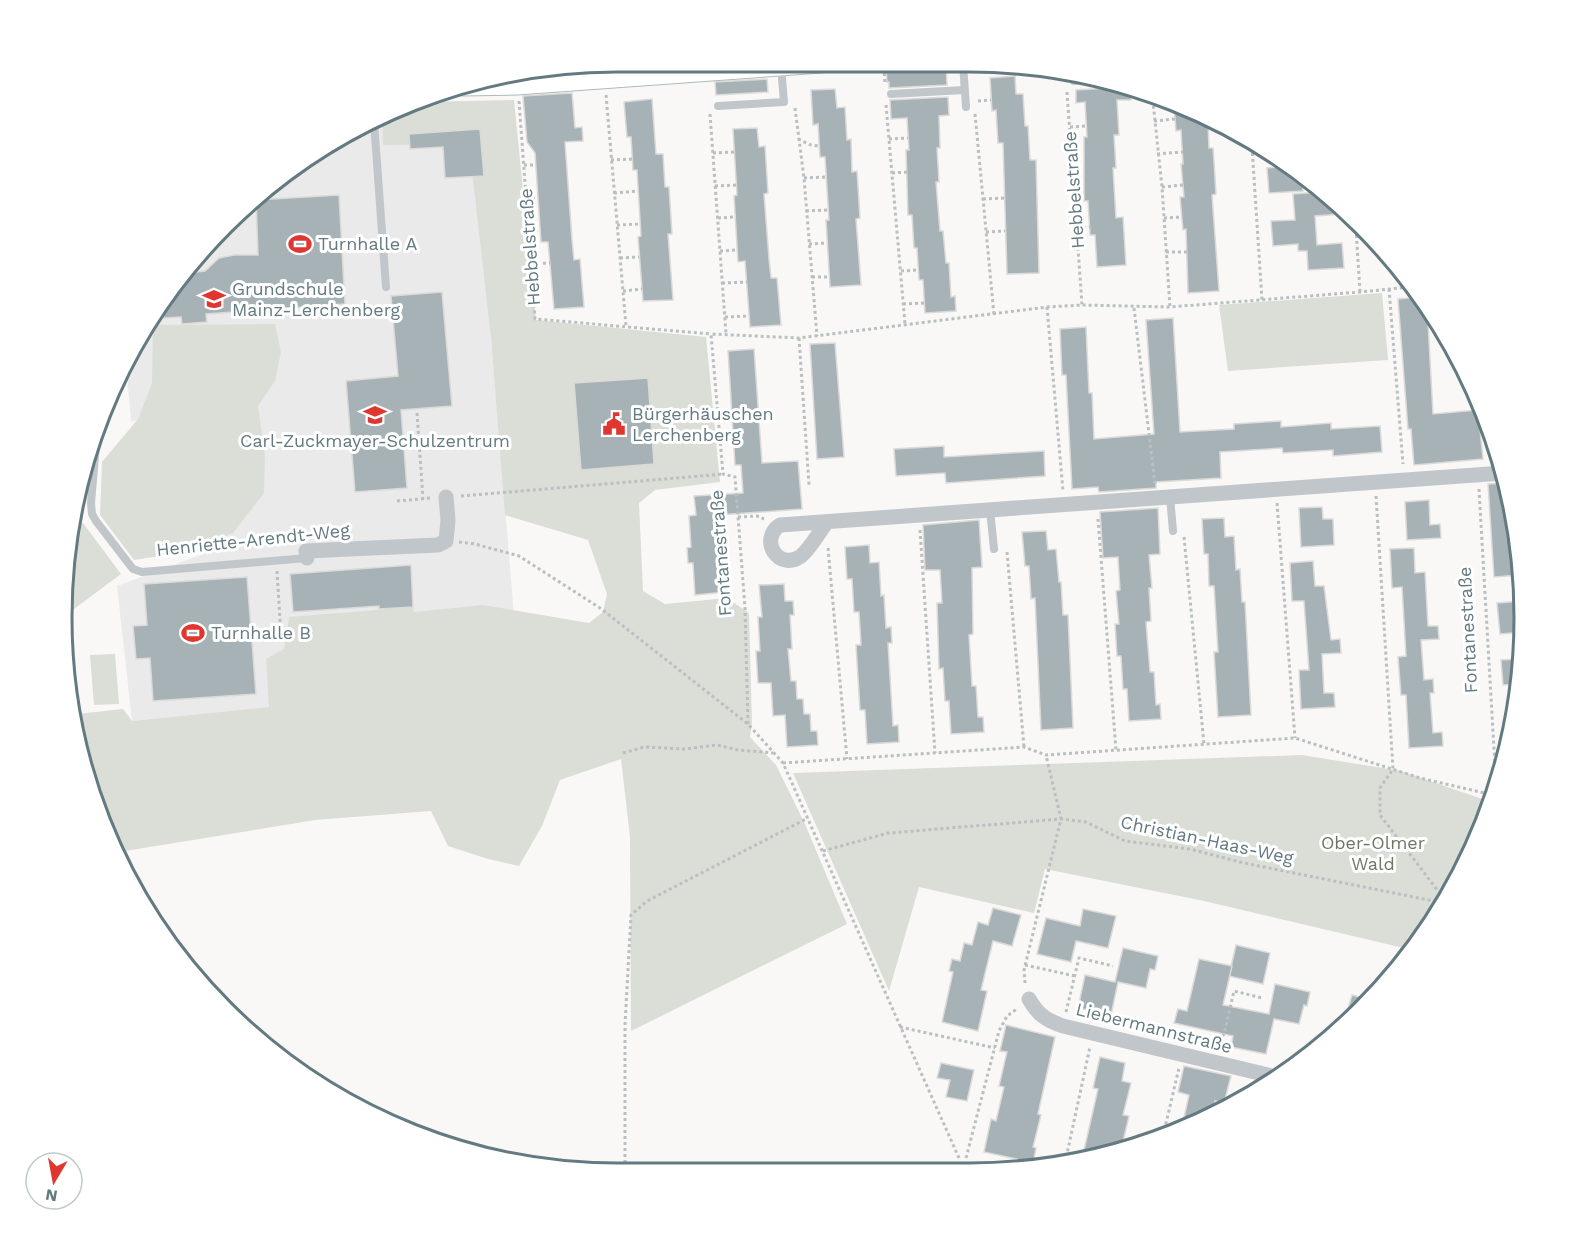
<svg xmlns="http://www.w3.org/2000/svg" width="1586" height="1235" viewBox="0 0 1586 1235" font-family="'Work Sans',sans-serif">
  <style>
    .built { fill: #eaeaea }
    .green { fill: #daded6 }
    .building { fill: #a7b2b6; stroke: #dbdad9; stroke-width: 1.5 }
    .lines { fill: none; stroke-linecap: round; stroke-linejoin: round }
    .secondary-casing { stroke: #b0b9bc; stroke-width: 23 }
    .path { stroke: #babfc1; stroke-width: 3; stroke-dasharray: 3 3; stroke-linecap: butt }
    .lane { stroke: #c0c6c9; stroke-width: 8 }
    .street { stroke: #c0c6c9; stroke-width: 15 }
    .secondary { stroke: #fff; stroke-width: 21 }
    .labels { text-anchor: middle; stroke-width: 6; stroke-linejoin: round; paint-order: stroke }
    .street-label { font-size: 18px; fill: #647a81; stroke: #fff }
    .poi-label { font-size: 18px; fill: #647a81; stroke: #fff; text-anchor: start }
    .park-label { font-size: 18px; fill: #6b7963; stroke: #fff }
    .rim { fill: none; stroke: #647a81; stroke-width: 3 }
  </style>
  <rect width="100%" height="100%" fill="#f9f8f6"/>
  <!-- built -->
  <polygon class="built" points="387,116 480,129 491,338 516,640 269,707 132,721 117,586 203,554 259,483 252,408 131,421 126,364 136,340 224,225 339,136"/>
  <!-- green -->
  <g class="green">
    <polygon points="514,100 536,320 706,337 720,482 655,490 639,503 643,591 665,604 727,598 749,613 752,723 750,737 776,765 805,824 847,924 631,1031 630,837 621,759 560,780 542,826 519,866 488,859 448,846 431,811 315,820 119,852 91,796 77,714 123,709 132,721 269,707 266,659 284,649 289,617 413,607 414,612 483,605 589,623 603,612 607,594 588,540 505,515 491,338 469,144 383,145 382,118 422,102"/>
    <polygon points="1382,293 1388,360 1228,371 1219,305"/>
    <polygon points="275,324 281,352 275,381 258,406 265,455 264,493 233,533 186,552 134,560 100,515 102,462 138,419 152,383 153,325"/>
    <polygon points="83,523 121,574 62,618 74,525"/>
    <polygon points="115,654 119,704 94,705 90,655"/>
    <path d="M1302 755 1401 771 1491 802C1476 850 1443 911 1412 950L1204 901 1045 869 1034 913 919 887 889 991 793 773Z"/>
  </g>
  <!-- building -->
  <g class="building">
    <polygon points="946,65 947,85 889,88 889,82 887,82 886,69"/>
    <polygon points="1015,76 1016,94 1023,94 1025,126 1028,126 1030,160 1036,160 1039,273 1007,274 1003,143 998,143 996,110 992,111 990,78"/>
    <polygon points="767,79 768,92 716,95 715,82"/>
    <polygon points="1127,87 1130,88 1131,100 1117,100 1119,135 1114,135 1116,168 1113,168 1116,218 1123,217 1126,265 1097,267 1095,235 1090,235 1088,201 1084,201 1084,137 1087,137 1085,102 1076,103 1076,90"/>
    <polygon points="835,89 837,108 845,107 847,140 851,139 852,172 857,171 860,218 856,219 861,285 830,287 826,220 829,220 825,157 820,157 818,124 813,125 811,90"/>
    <polygon points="572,93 575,128 582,127 583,141 565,142 572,240 574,260 580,259 584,307 554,309 548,242 541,242 535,153 527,142 523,96"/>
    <polygon points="948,97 949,115 939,116 940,148 937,148 939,182 936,182 940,231 943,231 946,263 949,263 951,297 955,296 956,311 925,313 923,280 919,280 917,248 914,248 912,215 908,215 906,150 909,150 907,118 891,119 890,100"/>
    <polygon points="652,99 656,154 663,154 665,187 669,187 672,234 668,234 673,300 643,301 638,237 641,236 637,170 633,170 631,137 627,137 624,102"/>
    <polygon points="1174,105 1208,123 1209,148 1213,148 1214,162 1216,194 1212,195 1219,291 1188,293 1186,229 1183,230 1180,197 1184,197 1181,164 1183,164 1181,130 1176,131"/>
    <polygon points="757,128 759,147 765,146 768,193 764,194 769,259 771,278 777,278 781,325 750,327 745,261 738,262 734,196 737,195 733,129"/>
    <polygon points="480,129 484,176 445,178 443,147 410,149 409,134"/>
    <polygon points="1288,166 1302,173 1303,191 1269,193 1267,168"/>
    <polygon points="1322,192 1342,214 1315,216 1317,245 1342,243 1344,268 1308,270 1307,251 1298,251 1298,244 1273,246 1271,221 1295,220 1293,194"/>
    <polygon points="339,195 345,304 206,314 207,322 182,324 181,317 164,318 162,305 187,273 205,271 219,258 234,255 258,255 256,200"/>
    <polygon points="442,292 452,406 401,410 407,488 355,492 346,381 398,376 391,296"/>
    <polygon points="1420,297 1427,305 1433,414 1478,410 1483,459 1414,465 1411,429 1408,429 1398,299"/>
    <polygon points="1173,318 1180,432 1234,429 1234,424 1281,421 1281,427 1331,423 1331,429 1380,426 1382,452 1333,456 1333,450 1283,453 1282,448 1220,452 1221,478 1156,482 1156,488 1099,492 1098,487 1072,489 1066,375 1062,375 1060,329 1086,327 1089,393 1092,393 1094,439 1154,434 1146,320"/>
    <polygon points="835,343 844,457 817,459 810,344"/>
    <polygon points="754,349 762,463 798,461 802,509 719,515 720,528 716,528 718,561 724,561 726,592 695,595 693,563 688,563 687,548 691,547 689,516 696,515 694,496 743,493 741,465 735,465 728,351"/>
    <polygon points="648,378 654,464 581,470 574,383"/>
    <polygon points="944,446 944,457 1044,451 1045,476 946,483 945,473 896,476 894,449"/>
    <polygon points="1506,483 1514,509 1520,575 1494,577 1488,484"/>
    <polygon points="1429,500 1430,525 1440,524 1441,538 1407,540 1405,502"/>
    <polygon points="1322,507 1323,519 1333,519 1334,545 1301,547 1299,508"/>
    <polygon points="1158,508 1160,554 1149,555 1152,588 1149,588 1151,621 1146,622 1150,672 1154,672 1156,705 1160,704 1161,719 1129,721 1127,689 1123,689 1121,656 1117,656 1115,624 1119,624 1116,591 1120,590 1118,557 1103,558 1100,512"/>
    <polygon points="1224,518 1225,537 1234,536 1236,570 1240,569 1242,602 1245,602 1251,715 1218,717 1214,652 1218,652 1214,586 1209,586 1208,554 1204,554 1202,519"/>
    <polygon points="979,520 982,567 972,568 973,634 969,635 972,686 976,686 978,717 983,717 984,732 951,734 949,701 945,701 943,668 939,669 937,603 942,603 940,570 925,570 923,525"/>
    <polygon points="1046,531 1048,550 1056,549 1059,582 1061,582 1063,615 1068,615 1073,728 1041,730 1035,598 1031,599 1029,566 1025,566 1022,532"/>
    <polygon points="869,545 870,563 879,562 881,596 884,595 886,628 891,627 892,643 888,643 891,693 893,726 898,725 899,742 867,744 865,710 860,710 856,645 861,645 859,612 854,612 852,579 847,579 845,547"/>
    <polygon points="1414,548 1415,573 1425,572 1428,626 1438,626 1439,639 1421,640 1424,680 1433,679 1434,693 1430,693 1433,733 1442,732 1443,746 1409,748 1406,695 1401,695 1398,657 1406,656 1402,587 1392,588 1390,549"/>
    <polygon points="1313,561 1315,586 1324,586 1331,640 1340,639 1341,653 1322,654 1324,693 1334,693 1335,707 1301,709 1299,670 1309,670 1304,601 1292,601 1290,563"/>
    <polygon points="411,565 413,607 379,609 379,606 293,612 290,574"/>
    <polygon points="247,577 256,694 153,701 150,658 136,659 133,626 147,625 144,584"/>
    <polygon points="784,584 785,601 793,601 794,615 790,615 792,649 788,649 791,681 796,681 797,699 803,699 804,714 810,714 811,731 817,731 818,745 787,747 785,715 773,716 771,683 758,683 756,651 760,651 758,617 762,617 759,585"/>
    <polygon points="1523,601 1524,618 1523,632 1500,634 1497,603"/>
    <polygon points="1520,659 1518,684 1503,685 1501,660"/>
    <polygon points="993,908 1021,915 1012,946 993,941 981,990 987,991 978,1031 942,1022 953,972 949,971 952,959 960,961 964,943 972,945 978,922 988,925"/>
    <polygon points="1083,909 1116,916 1108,948 1076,941 1071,962 1037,954 1046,918 1080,926"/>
    <polygon points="1236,945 1270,953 1263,984 1229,976"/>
    <polygon points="1123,948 1158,956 1155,970 1150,969 1146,988 1118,982 1111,1015 1078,1008 1085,975 1115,982"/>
    <polygon points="1199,959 1232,966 1223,1005 1269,1014 1275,984 1310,992 1307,1006 1304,1005 1299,1024 1274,1019 1266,1054 1231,1047 1233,1036 1174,1023 1178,1009 1187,1011"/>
    <polygon points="1352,995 1371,1000 1361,1011 1343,1026"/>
    <polygon points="1006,1025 1055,1037 1038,1114 1041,1115 1033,1147 1036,1148 1032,1169 1014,1169 1017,1159 984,1152 991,1119 996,1121 1004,1087 999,1086 1007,1052 1000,1051"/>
    <polygon points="1100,1057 1125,1063 1122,1081 1131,1083 1123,1115 1129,1116 1121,1150 1082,1159 1098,1089 1093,1088"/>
    <polygon points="941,1063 974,1070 967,1101 946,1097 950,1080 937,1078"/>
    <polygon points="1184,1066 1231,1076 1224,1103 1215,1101 1213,1112 1182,1127 1189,1095 1178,1092"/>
  </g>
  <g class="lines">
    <!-- secondary casing -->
    <g class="secondary-casing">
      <polyline id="secondary" points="463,85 517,84 821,62"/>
    </g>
    <!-- path -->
    <g class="path">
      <polyline points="884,67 885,84"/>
      <polyline points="1067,92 1082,305"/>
      <polyline points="606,95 626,326"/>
      <polyline points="519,101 535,319 711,334"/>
      <polyline points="978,101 991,100"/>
      <polyline points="1151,101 1153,102 1162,187 1170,307"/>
      <polyline points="886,105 905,324"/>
      <polyline points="795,108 804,178 817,336"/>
      <polyline points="710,114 726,334"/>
      <polyline points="975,114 994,315"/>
      <polyline points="1154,121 1175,119"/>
      <polyline points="1070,127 1087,126"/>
      <polyline points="798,139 811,145 819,146"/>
      <polyline points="889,139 908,138"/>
      <polyline points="1252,147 1262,300"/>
      <polyline points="713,153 734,152"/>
      <polyline points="1157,154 1183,152"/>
      <polyline points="611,160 632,159"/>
      <polyline points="524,165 535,165"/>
      <polyline points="892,173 907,172"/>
      <polyline points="804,178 826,177"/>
      <polyline points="715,186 736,185"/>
      <polyline points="1162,187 1183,185"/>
      <polyline points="614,193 638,191"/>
      <polyline points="526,199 538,198"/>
      <polyline points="983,199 1006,198"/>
      <polyline points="806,211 828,210"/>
      <polyline points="718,218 735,217"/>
      <polyline points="1164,218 1182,217"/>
      <polyline points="617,225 641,224"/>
      <polyline points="1077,228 1090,227"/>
      <polyline points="1356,229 1360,292"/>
      <polyline points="529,231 540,230"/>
      <polyline points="986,232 1005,231"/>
      <polyline points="809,244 827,243"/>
      <polyline points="720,251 737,250"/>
      <polyline points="1166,252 1187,252"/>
      <polyline points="620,258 639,257"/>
      <polyline points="531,264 550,263"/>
      <polyline points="901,271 918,270"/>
      <polyline points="812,277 830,277"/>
      <polyline points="722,283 747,282"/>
      <polyline points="1389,289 1403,464"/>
      <polyline points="623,291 642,289"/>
      <polyline points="903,304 924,303"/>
      <polyline points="1047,307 1063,491"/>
      <polyline points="1134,308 1155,484"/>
      <polyline points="725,317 749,316"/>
      <polyline points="799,338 809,485"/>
      <polyline points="417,413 423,499"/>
      <polyline points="1487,421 1491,460"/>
      <polyline points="1479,489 1496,784"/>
      <polyline points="461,496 723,474"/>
      <polyline points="1376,496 1393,769 1380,788 1380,815 1445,900"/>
      <polyline points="397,501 431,498"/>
      <polyline points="1277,503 1295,738"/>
      <polyline points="738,517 757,516 764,519"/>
      <polyline points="1098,519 1116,750"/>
      <polyline points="920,530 935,753"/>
      <polyline points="1184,537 1204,744"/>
      <polyline points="459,542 475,544 519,556 600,608 748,724 783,763 959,1158"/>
      <polyline points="828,548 847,759"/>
      <polyline points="1007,552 1024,747"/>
      <polyline points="277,571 281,636 286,639"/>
      <polyline points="748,724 745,608 735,477 723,474 711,334 799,338 1047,307 1082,305 1170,307 1360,292 1410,287"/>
      <polyline points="623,753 644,747 684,749 717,745 738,750 773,753"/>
      <polyline points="783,763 1024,747 1046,755 1295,738 1420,778 1493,795"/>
      <polyline points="823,851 888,833 1061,819 1086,822 1125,841 1190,849 1244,863 1444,903"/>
      <polyline points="1025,965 1075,976"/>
      <polyline points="1025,983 1024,970 1061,819 1046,755"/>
      <polyline points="1066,1012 1079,958 1113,966"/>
      <polyline points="900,1027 995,1048"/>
      <polyline points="1215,1046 1224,1034 1234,991 1262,998"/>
      <polyline points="1163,1136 1179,1068"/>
      <polyline points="966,1158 999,1031 1007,1016 1018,1008"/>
      <polyline points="1065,1163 1090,1047"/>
      <polyline points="625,1169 625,1025 631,915 647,901 808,818"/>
    </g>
    <!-- lane -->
    <g class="lane">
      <polyline points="963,63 966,107"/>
      <polyline points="1074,81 1090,80"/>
      <polyline points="1141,90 1142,95"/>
      <polyline points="891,94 964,90"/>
      <polyline points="718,106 784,102 781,67"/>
      <polyline points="374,122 386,287"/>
      <polyline points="97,433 91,503 92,514 96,521 133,569 142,572 307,558"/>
      <polyline points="1170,497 1173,531"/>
      <polyline points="990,510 994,549"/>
      <polyline points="963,1167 964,1169"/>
    </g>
    <!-- street -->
    <g class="street">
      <path d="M827 522C819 532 811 548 801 556 779 572 758 540 780 525L1503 473"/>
      <polyline points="307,558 306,551 438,545 446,541 448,520 446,497"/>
      <path d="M1029 999C1038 1015 1046 1020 1063 1026L1280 1078"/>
    </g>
    <!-- secondary -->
    <use href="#secondary" class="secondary"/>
  </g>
  <!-- icons -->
  <defs>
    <g id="stadium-bare" transform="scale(1.8)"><path d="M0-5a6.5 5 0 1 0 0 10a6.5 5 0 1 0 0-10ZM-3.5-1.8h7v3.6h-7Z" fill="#e1362f" stroke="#fff" stroke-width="2.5" paint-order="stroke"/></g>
    <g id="school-bare" transform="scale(1.8)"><path d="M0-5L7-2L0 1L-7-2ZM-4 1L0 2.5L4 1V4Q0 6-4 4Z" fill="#e1362f" stroke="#fff" stroke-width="2.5" paint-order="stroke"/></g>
    <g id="civic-bare" transform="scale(1.8)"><path d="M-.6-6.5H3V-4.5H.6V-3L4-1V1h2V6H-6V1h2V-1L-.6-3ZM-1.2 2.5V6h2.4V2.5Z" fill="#e1362f" stroke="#fff" stroke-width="2.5" paint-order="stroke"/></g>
  </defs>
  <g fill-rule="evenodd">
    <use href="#stadium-bare" x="300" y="244"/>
    <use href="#school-bare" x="214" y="299"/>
    <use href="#school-bare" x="375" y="415"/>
    <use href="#civic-bare" x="614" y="424"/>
    <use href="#stadium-bare" x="193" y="633"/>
  </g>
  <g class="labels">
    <!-- street labels -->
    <g class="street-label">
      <text transform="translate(1074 190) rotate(-94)" y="6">Hebbelstraße</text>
      <text transform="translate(530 247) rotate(-94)" y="6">Hebbelstraße</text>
      <text transform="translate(253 540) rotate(-6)" y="6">Henriette-Arendt-Weg</text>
      <text transform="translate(721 553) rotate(-94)" y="6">Fontanestraße</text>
      <text transform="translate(1468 630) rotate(-93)" y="6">Fontanestraße</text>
      <text transform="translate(1207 840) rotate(12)" y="6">Christian-Haas-Weg</text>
      <text transform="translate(1154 1028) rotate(14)" y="6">Liebermannstraße</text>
    </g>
    <!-- poi labels -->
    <g class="poi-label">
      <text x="318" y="250">Turnhalle A</text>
      <text x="232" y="295">Grundschule<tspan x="232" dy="21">Mainz-Lerchenberg</tspan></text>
      <text x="632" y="420">Bürgerhäuschen<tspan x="632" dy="21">Lerchenberg</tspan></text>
      <text x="375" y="447" text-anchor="middle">Carl-Zuckmayer-Schulzentrum</text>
      <text x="211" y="639">Turnhalle B</text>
    </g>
    <!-- park labels -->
    <g class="park-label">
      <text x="1373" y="849">Ober-Olmer<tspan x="1373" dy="21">Wald</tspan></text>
    </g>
  </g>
  <!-- crop -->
  <path d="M0 0H1586V1235H0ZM617 72H969A545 545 0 0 1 1514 617V618A545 545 0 0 1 969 1163H617A545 545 0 0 1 72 618V617A545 545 0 0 1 617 72Z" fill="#fff" fill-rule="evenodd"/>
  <path class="rim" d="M617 72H969A545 545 0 0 1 1514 617V618A545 545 0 0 1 969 1163H617A545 545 0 0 1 72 618V617A545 545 0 0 1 617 72Z"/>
  <!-- north arrow -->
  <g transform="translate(54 1181) rotate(190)"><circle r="28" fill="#ffffff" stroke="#c1cacd" stroke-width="1.5"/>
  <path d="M0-4.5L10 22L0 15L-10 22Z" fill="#e1362f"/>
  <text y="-9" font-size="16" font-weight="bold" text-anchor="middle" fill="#647a81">N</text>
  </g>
</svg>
